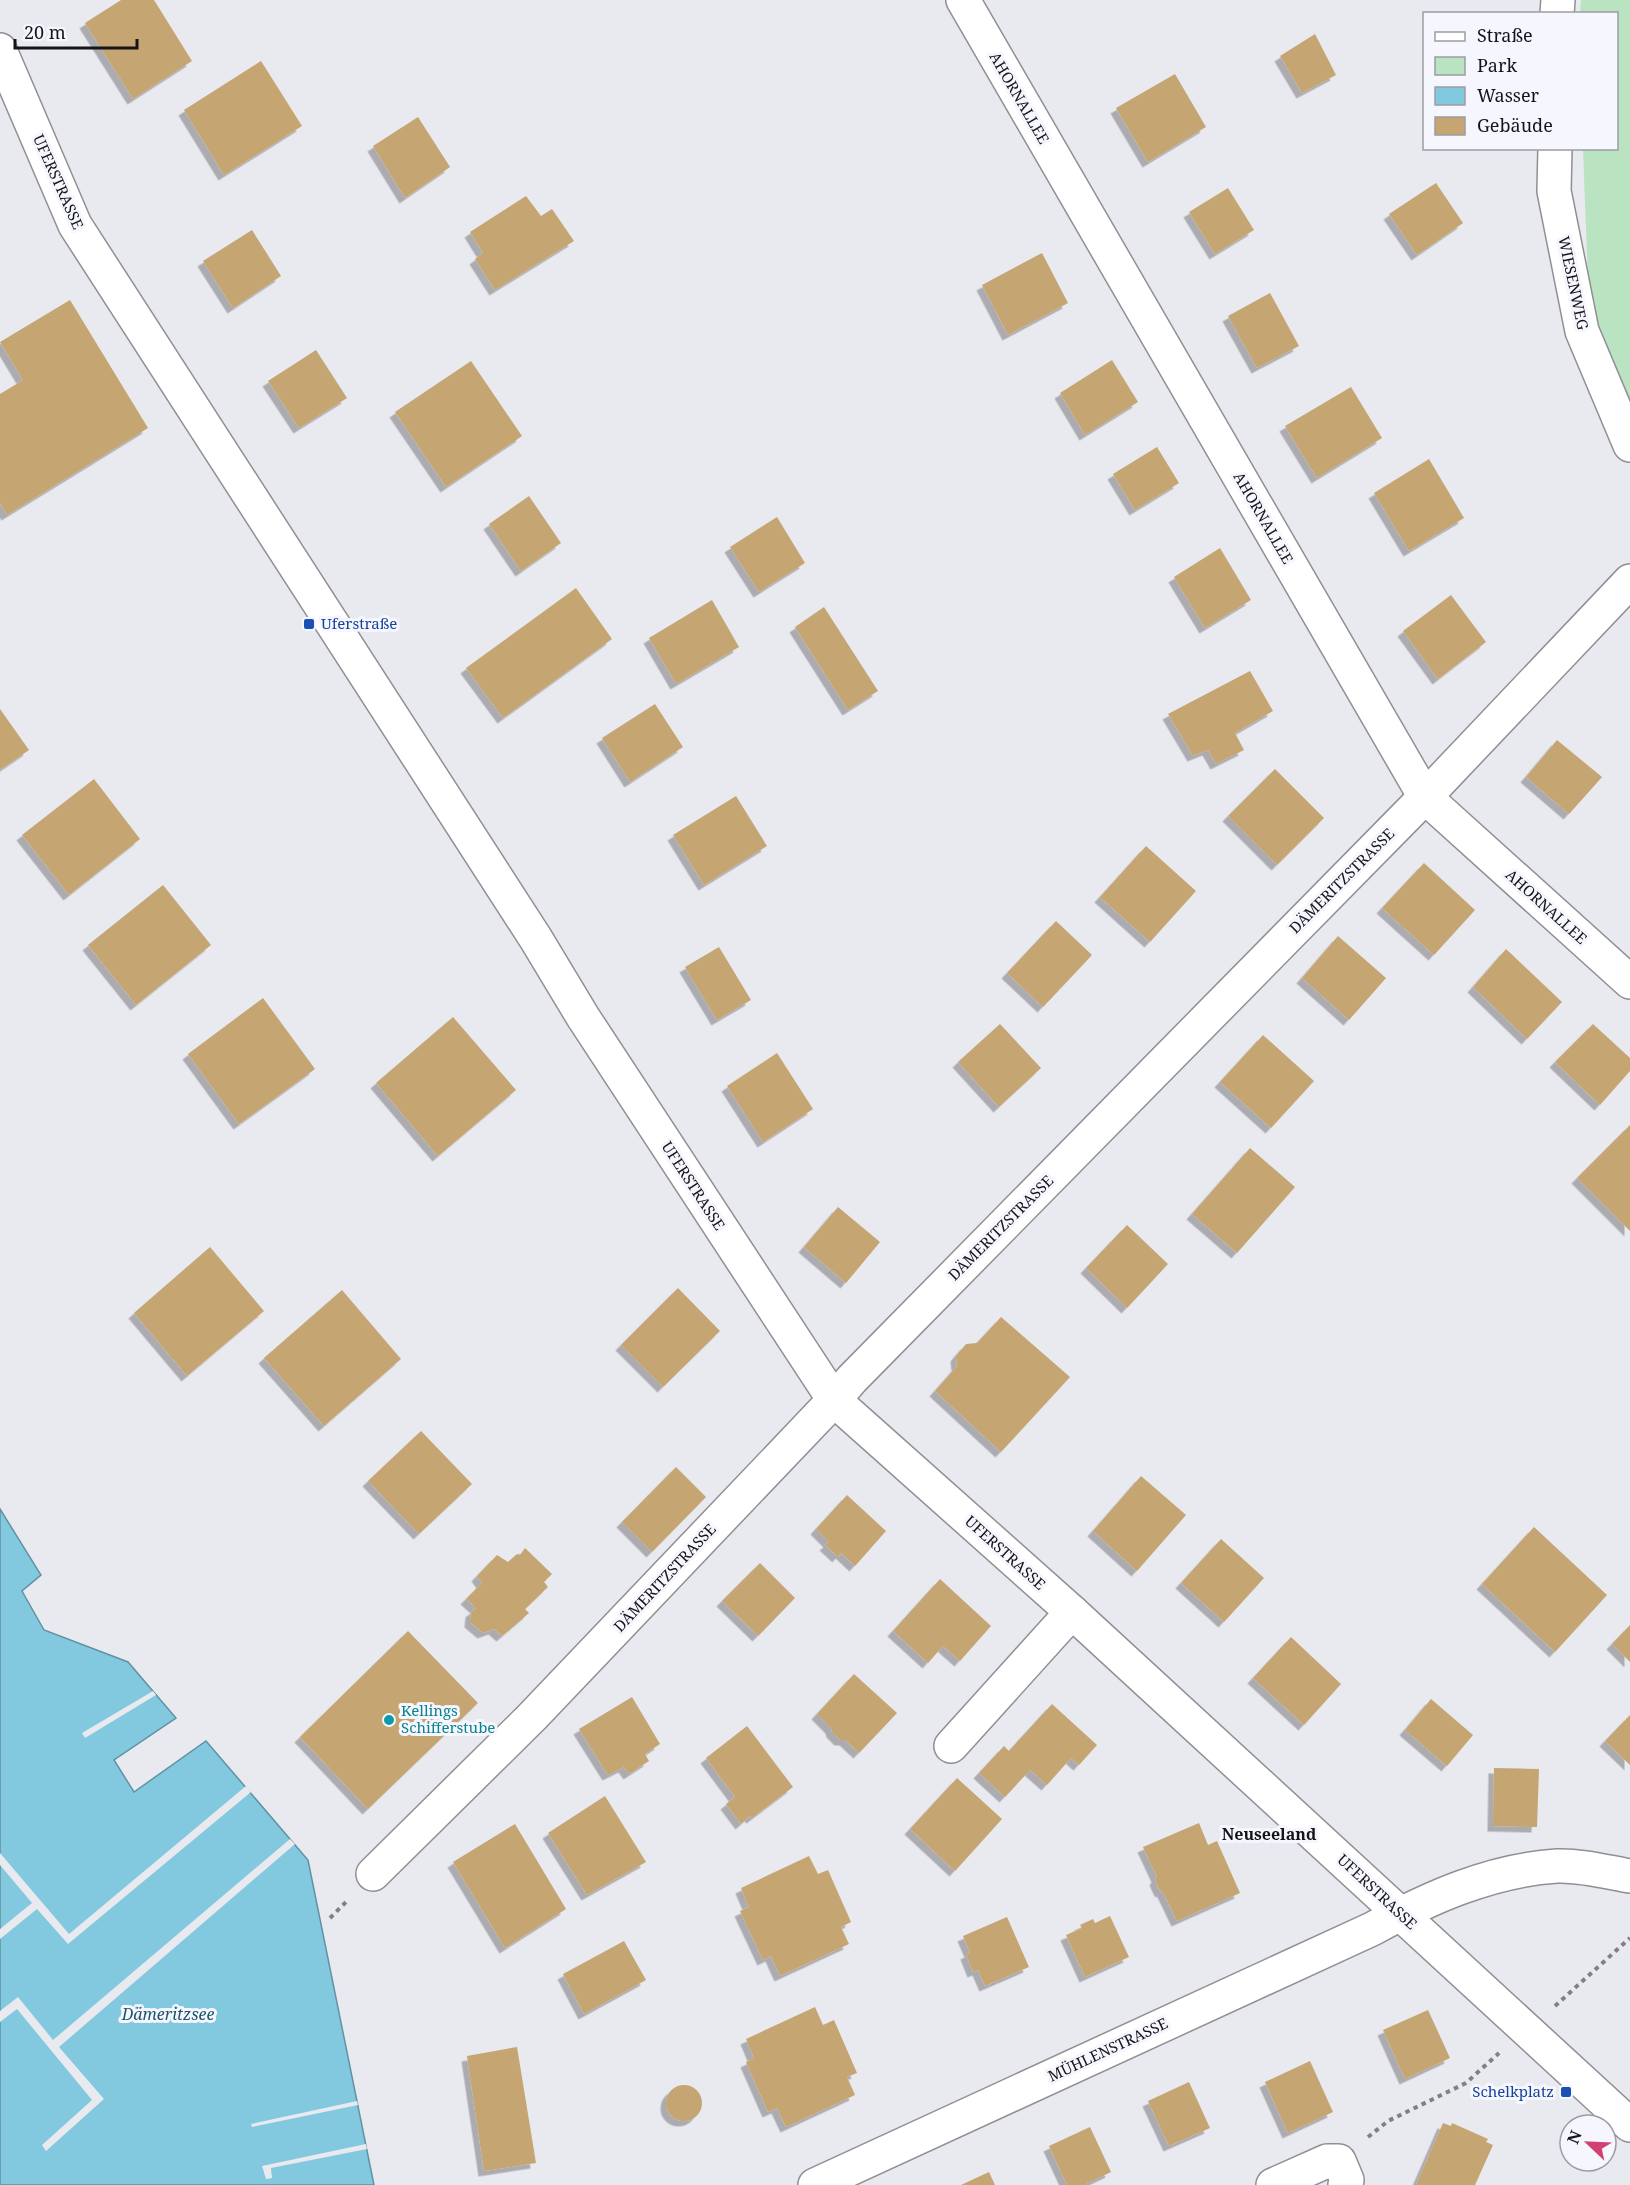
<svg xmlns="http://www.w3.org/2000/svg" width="1630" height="2185" viewBox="0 0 1630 2185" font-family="'Noto Serif',serif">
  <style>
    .green { fill: #b9e3c1 }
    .water { fill: #82c8de; stroke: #6192a3; stroke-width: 1.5 }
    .pier { fill: #e9e9f0 }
    .building { fill: #c5a572; filter: url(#shadow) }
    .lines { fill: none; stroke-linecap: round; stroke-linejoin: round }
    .minor-casing { stroke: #8f8f95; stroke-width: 36 }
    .path { stroke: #808085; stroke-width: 4; stroke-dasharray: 4.5 4.5; stroke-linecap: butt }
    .minor { stroke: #fff; stroke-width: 33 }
    .transit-dot { fill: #1a4fb4; stroke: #f6f6fe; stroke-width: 2 }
    .culture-dot { fill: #0f9aa8; stroke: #f6f6fe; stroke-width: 2 }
    .labels { text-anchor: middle; stroke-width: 6; stroke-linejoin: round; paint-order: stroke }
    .street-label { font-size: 15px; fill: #151518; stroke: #f6f6fe }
    .transit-label { font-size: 15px; fill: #164399; stroke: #f6f6fe; text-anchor: start }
    .culture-label { font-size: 15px; fill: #0d838f; stroke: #f6f6fe; text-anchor: start }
    .neighbourhood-label { font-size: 16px; font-weight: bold; fill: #151518; stroke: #f6f6fe }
    .water-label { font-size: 16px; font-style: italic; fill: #1b5565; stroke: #f6f6fe }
  </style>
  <defs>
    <filter id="shadow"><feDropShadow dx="-5.5" dy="5.5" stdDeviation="0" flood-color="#0004"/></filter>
  </defs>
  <rect width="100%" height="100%" fill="#e9e9f0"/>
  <!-- green -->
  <polygon class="green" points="1581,0 1630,0 1630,437 1590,333 1583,149 1616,148 1616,14 1580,14"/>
  <!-- water -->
  <polygon class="water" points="0,1509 41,1575 22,1591 44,1630 128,1662 176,1718 114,1760 134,1792 206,1741 308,1860 374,2185 0,2185"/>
  <!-- pier -->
  <g class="pier">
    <polygon points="153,1691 156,1695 85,1738 82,1733"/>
    <polygon points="246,1786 251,1792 68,1944 37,1909 0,1939 0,1929 32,1903 0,1865 0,1853 69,1934"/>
    <polygon points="290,1839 295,1844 59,2047 104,2099 46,2151 42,2145 92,2100 17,2009 0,2022 0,2011 18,1997 53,2040"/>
    <polygon points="357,2101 358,2105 252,2127 251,2124"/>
    <polygon points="366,2144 367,2149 271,2168 272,2178 266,2179 262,2166"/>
  </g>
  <!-- building -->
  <g class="building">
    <polygon points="121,0 154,0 192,61 133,99 85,23"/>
    <polygon points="1315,34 1336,75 1302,93 1280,56"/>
    <polygon points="261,61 302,126 224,175 184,110"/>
    <polygon points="1175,74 1206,127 1148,162 1116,108"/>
    <polygon points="418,117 450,167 405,198 373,146"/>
    <polygon points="1436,183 1463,223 1417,255 1389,214"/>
    <polygon points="1228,188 1254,230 1215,254 1189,212"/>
    <polygon points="526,196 541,216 552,209 574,241 495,290 475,259 483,253 470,232"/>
    <polygon points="252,230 281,276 233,308 203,261"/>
    <polygon points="1042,253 1068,303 1008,335 982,285"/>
    <polygon points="1270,293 1299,346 1257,368 1228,316"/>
    <polygon points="70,300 148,428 7,515 0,503 0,394 23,380 0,342"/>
    <polygon points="316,350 347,398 299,428 268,381"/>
    <polygon points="1112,360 1138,402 1085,435 1060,393"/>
    <polygon points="471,361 522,436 446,487 395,412"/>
    <polygon points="1351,387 1382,438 1317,478 1285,426"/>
    <polygon points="1157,447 1179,483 1135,510 1113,474"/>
    <polygon points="1429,459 1464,518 1409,551 1374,493"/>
    <polygon points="529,496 561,543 521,571 489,524"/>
    <polygon points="777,517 805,563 759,592 730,547"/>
    <polygon points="1220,548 1251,600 1205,628 1174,577"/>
    <polygon points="576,588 612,639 503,718 466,668"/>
    <polygon points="1451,595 1486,642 1438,679 1403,631"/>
    <polygon points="712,600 739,647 676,684 649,638"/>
    <polygon points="824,607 878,691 848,710 795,627"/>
    <polygon points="1250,671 1273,711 1235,733 1244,750 1216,764 1208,750 1193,756 1168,714"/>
    <polygon points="655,704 683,747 630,782 602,738"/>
    <polygon points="0,709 29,750 0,770"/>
    <polygon points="1557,740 1602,777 1569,814 1526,777"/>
    <polygon points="1275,769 1324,818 1277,865 1228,816"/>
    <polygon points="94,779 140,839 69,895 22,835"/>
    <polygon points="736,796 767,846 704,885 673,835"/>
    <polygon points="1146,846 1196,891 1150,942 1100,897"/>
    <polygon points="1424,863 1475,910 1434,955 1382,908"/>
    <polygon points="163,885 211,945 136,1005 88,945"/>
    <polygon points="1056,921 1092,955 1043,1007 1007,973"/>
    <polygon points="1338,936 1386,978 1349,1020 1302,978"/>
    <polygon points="719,947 751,1000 717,1020 685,967"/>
    <polygon points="1506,949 1562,1002 1527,1039 1473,987"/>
    <polygon points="263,998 315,1069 239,1124 188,1054"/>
    <polygon points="453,1017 516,1090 438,1156 376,1083"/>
    <polygon points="1000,1024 1041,1068 999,1107 958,1062"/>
    <polygon points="1593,1024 1630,1058 1630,1071 1600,1105 1555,1062"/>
    <polygon points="1263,1035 1314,1081 1271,1128 1220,1082"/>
    <polygon points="777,1053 813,1109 763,1142 727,1086"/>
    <polygon points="1630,1125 1630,1231 1577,1178"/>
    <polygon points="1250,1148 1295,1187 1237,1253 1192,1214"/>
    <polygon points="838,1207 880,1242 846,1283 804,1247"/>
    <polygon points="1127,1225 1168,1264 1127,1308 1086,1268"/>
    <polygon points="210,1247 264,1311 187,1376 134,1313"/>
    <polygon points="678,1288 720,1331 663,1387 621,1345"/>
    <polygon points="342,1290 401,1359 324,1426 264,1358"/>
    <polygon points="1001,1317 1070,1377 1001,1452 935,1391 957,1366 956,1356 966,1344 977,1343"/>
    <polygon points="421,1431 472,1484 419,1534 368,1481"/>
    <polygon points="676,1467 706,1497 652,1552 622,1522"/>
    <polygon points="1141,1476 1186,1515 1137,1571 1093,1531"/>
    <polygon points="847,1495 886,1531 855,1566 841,1553 838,1557 825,1545 829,1542 816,1529"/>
    <polygon points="1534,1527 1607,1595 1555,1652 1482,1584"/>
    <polygon points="1221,1539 1264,1578 1224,1622 1181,1583"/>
    <polygon points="525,1548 552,1574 544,1582 548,1587 525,1609 529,1613 502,1636 494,1629 483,1633 470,1622 471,1612 476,1608 466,1599 482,1583 477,1576 497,1555 508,1562 517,1554 520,1555"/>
    <polygon points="760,1563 795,1598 758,1636 722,1601"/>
    <polygon points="940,1579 991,1626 960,1661 943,1646 928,1663 893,1631"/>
    <polygon points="1630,1625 1630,1662 1612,1644"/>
    <polygon points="408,1631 478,1703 368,1809 300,1737"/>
    <polygon points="1291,1637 1341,1684 1304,1725 1253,1678"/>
    <polygon points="854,1674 897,1713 859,1753 845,1740 840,1740 832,1732 831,1728 817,1714"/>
    <polygon points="632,1697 660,1744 645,1754 649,1761 629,1774 624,1767 608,1775 579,1729"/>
    <polygon points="1431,1699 1473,1735 1447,1766 1405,1730"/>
    <polygon points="1052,1704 1097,1745 1079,1765 1071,1758 1047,1785 1030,1770 1005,1797 979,1773 1004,1746 1009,1751"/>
    <polygon points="1630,1715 1630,1765 1605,1741"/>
    <polygon points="747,1726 793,1787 752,1818 750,1816 741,1824 726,1804 735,1797 706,1758"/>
    <polygon points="1494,1768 1539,1769 1537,1827 1493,1826"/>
    <polygon points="957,1778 1002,1819 955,1871 910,1829"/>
    <polygon points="605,1796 646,1862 587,1895 548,1833"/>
    <polygon points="1199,1823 1208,1845 1217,1841 1240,1893 1177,1921 1163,1892 1160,1891 1155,1880 1157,1877 1143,1847"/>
    <polygon points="515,1824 566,1909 505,1948 453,1862"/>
    <polygon points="809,1856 818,1874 828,1870 851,1922 841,1927 849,1944 780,1976 771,1956 763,1960 740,1911 749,1907 741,1888"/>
    <polygon points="1110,1916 1129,1957 1085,1977 1066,1935 1082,1928 1080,1925 1093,1919 1095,1923"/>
    <polygon points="1007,1917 1029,1967 985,1986 978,1970 973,1972 966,1954 970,1952 963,1936"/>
    <polygon points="624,1941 646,1980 584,2014 563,1974"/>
    <polygon points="815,2007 823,2025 834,2020 857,2073 847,2077 855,2095 786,2127 777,2108 768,2112 746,2062 754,2058 746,2039"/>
    <polygon points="1428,2010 1450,2058 1405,2079 1383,2030"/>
    <polygon points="517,2047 536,2163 484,2171 467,2056"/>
    <polygon points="1310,2061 1333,2112 1288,2133 1265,2082"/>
    <polygon points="1189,2082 1210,2128 1169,2146 1148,2101"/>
    <circle cx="684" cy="2103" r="18"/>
    <polygon points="1443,2123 1451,2126 1452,2123 1488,2139 1486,2142 1493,2145 1475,2185 1416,2185"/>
    <polygon points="1090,2127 1111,2172 1084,2185 1067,2185 1049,2146"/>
    <polygon points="989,2172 995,2185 961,2185"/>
  </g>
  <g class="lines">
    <!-- minor casing -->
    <g class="minor-casing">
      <g id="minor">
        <polyline points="963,0 1425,797 1630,982"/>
        <polyline points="1557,14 1558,0"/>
        <polyline points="0,50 75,225 536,939 583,1017 834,1400 1072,1612 1630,2125"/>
        <polyline points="1555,148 1554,191 1582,331 1630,445"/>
        <polyline points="951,1746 1072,1612"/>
        <polyline points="373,1874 532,1717 834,1400 852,1379 1425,797 1630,581"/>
        <path d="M815 2185 1372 1929C1429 1898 1491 1870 1557 1866 1581 1865 1607 1872 1630 1876"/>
        <polyline points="1273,2185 1327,2161 1339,2161 1347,2180 1345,2185"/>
      </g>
    </g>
    <!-- path -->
    <g class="path">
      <polyline points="330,1918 347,1901"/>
      <polyline points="1555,2006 1630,1938"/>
      <polyline points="1368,2137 1388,2121 1466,2083 1499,2053"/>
    </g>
    <!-- minor -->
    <use href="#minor" class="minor"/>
  </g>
  <!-- markers -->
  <g class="transit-dot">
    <rect x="303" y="618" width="12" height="12" rx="3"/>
    <rect x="1560" y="2086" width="12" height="12" rx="3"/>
  </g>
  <circle class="culture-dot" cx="389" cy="1720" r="6"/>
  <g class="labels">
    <!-- street labels -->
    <g class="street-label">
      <text transform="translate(1019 98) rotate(60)" y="5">AHORNALLEE</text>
      <text transform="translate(58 182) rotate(66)" y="5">UFERSTRASSE</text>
      <text transform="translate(1573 283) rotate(78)" y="5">WIESENWEG</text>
      <text transform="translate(1263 518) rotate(60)" y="5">AHORNALLEE</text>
      <text transform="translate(1342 881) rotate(-45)" y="5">DÄMERITZSTRASSE</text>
      <text transform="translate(1546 907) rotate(42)" y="5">AHORNALLEE</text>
      <text transform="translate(693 1186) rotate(57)" y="5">UFERSTRASSE</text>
      <text transform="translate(1001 1228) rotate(-45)" y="5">DÄMERITZSTRASSE</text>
      <text transform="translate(1005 1553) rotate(42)" y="5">UFERSTRASSE</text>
      <text transform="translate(665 1578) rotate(-47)" y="5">DÄMERITZSTRASSE</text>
      <text transform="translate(1377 1892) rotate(43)" y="5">UFERSTRASSE</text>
      <text transform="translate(1108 2050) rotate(-25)" y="5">MÜHLENSTRASSE</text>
    </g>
    <!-- transit labels -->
    <g class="transit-label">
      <text x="321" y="629">Uferstraße</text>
      <text x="1554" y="2097" text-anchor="end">Schelkplatz</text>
    </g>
    <!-- culture labels -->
    <g class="culture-label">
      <text x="401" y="1716">Kellings<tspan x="401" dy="17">Schifferstube</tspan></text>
    </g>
    <!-- neighbourhood labels -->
    <g class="neighbourhood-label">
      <text x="1269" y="1840">Neuseeland</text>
    </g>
    <!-- water labels -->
    <g class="water-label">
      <text x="168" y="2020">Dämeritzsee</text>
    </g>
  </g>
  <!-- legend -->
  <rect x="1423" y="12" width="195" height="138" fill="#f6f6fe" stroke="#9c9ca2" stroke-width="1.5"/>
  <rect x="1435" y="32" width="30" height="9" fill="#ffffff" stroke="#9c9ca2" stroke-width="1.5"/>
  <text x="1477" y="42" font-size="18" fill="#151518">Straße</text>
  <rect x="1435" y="57" width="30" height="18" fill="#b9e3c1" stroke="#9c9ca2" stroke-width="1.5"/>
  <text x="1477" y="72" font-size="18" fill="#151518">Park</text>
  <rect x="1435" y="87" width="30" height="18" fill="#82c8de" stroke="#9c9ca2" stroke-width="1.5"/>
  <text x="1477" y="102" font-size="18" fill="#151518">Wasser</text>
  <rect x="1435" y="117" width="30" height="18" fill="#c5a572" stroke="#9c9ca2" stroke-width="1.5"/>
  <text x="1477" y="132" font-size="18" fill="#151518">Gebäude</text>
  <!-- north arrow -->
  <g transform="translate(1588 2143) rotate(293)"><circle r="28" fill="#f6f6fe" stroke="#9c9ca2" stroke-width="1.5"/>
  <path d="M0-4.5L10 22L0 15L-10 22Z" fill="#d04271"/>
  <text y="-9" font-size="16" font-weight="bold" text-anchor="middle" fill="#151518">N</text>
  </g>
  <!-- scale -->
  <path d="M15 39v9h122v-9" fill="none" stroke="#151518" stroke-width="3"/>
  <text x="24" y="39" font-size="18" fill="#151518" stroke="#f6f6fe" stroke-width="4.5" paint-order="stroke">20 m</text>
</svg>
